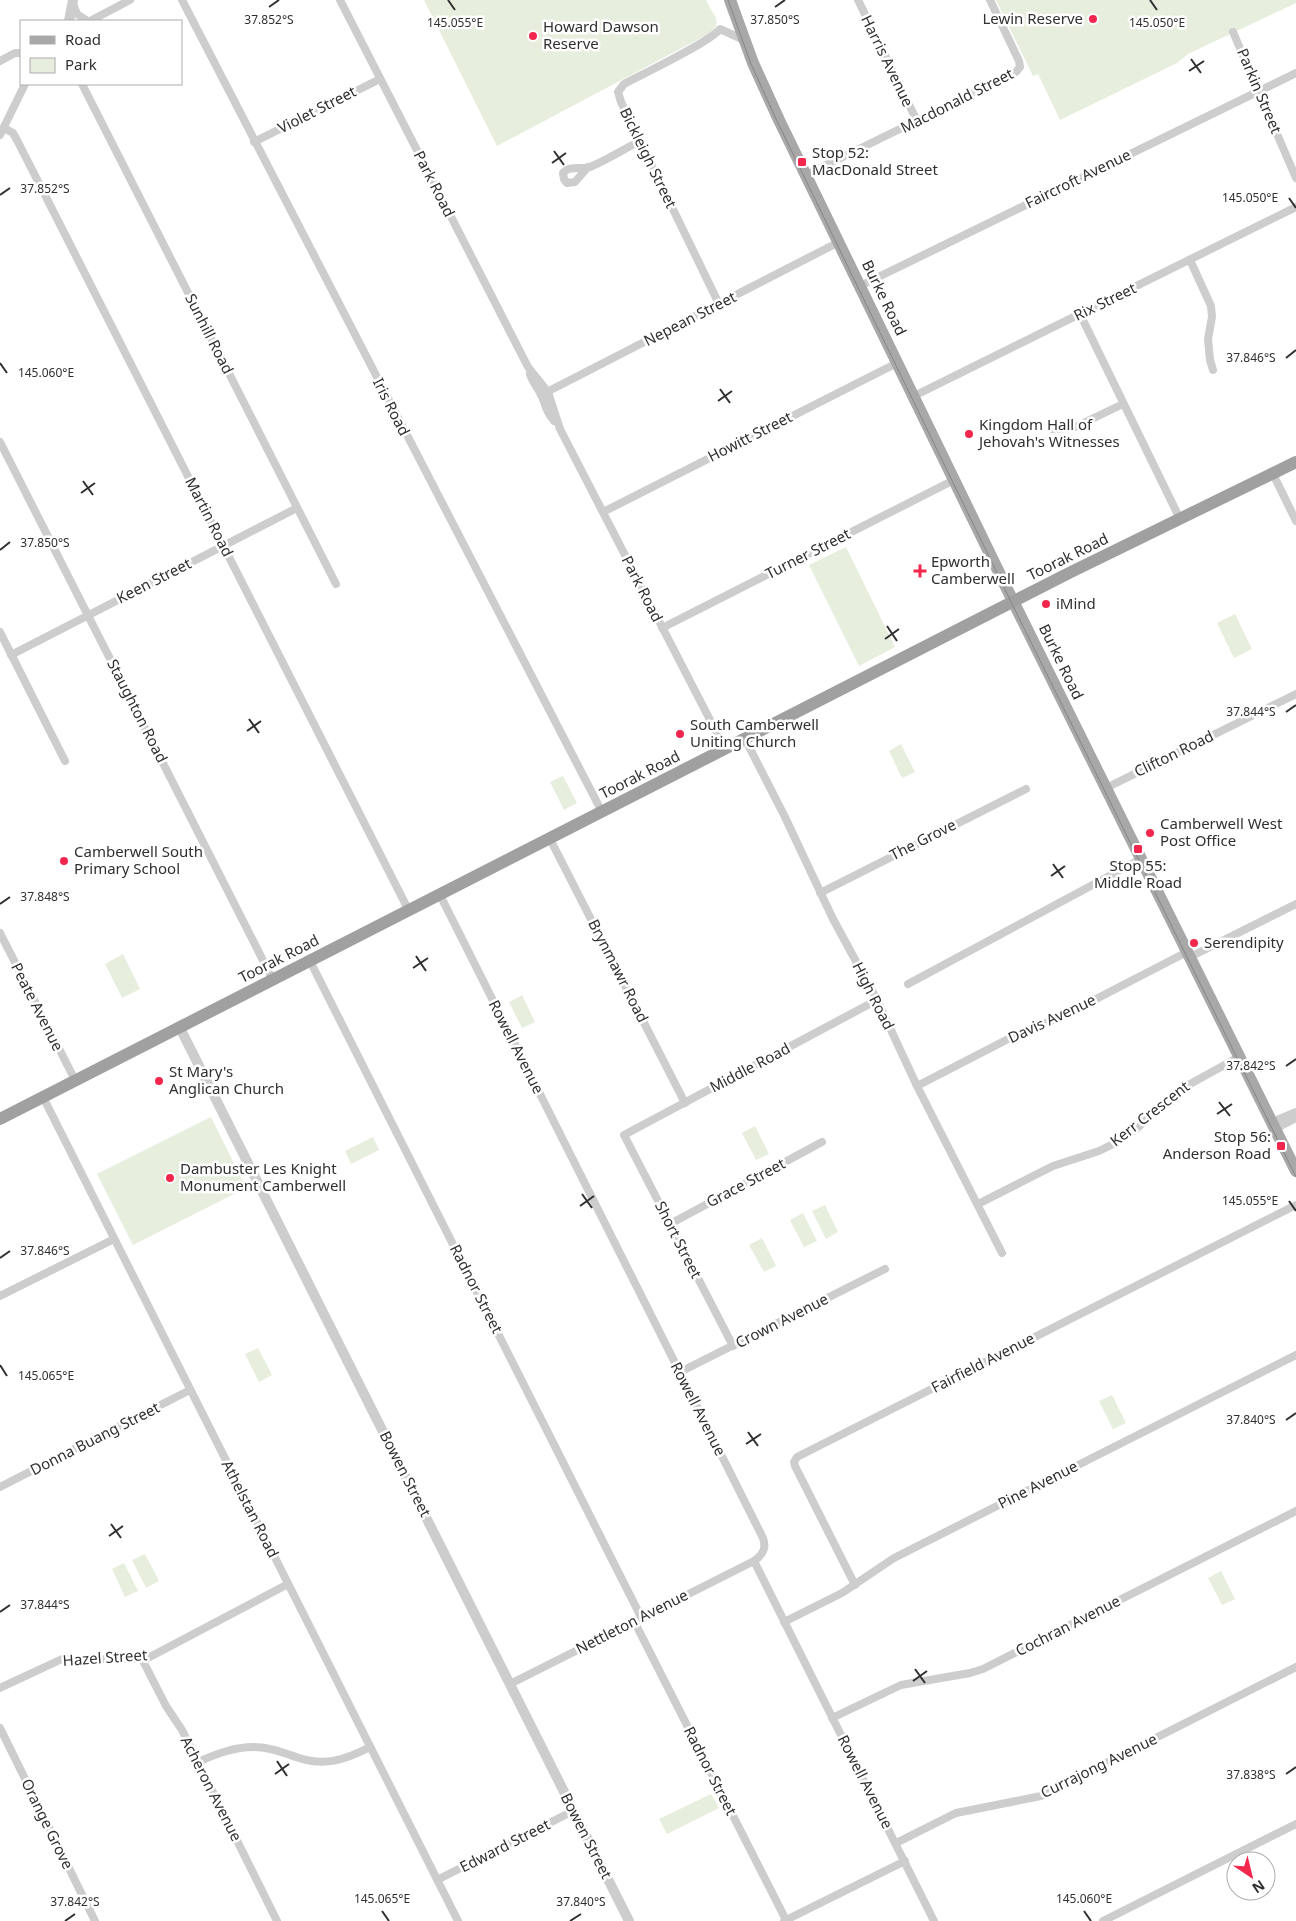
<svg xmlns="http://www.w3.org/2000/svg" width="1296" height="1921" viewBox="0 0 1296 1921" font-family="'Noto Sans',sans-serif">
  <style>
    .green { fill: #e8eedd }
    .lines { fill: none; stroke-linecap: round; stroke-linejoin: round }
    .minor { stroke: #cdcdcd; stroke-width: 8 }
    .tertiary { stroke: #cdcdcd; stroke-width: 10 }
    .primary { stroke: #a8a8a8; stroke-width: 12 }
    .trunk { stroke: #a0a0a0; stroke-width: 12 }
    .tram { stroke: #858585; stroke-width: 1 }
    .ticks { fill: none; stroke: #303030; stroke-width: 2 }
    .poi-dot { fill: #f3264d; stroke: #fff; stroke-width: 2 }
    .labels { text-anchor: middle; stroke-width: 5; stroke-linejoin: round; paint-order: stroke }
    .poi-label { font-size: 15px; fill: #303030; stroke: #fff; text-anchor: start }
    .street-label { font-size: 15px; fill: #303030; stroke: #fff }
    .ticks-label { font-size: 12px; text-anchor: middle; fill: #303030; stroke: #fff; stroke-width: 5; stroke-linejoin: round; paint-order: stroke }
  </style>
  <rect width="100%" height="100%" fill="#fff"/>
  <!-- green -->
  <g class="green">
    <path d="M424 0H706L714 15H715C718 24 717 27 710 33L497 146Z"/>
    <polygon points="996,0 1296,0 1296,3 1188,54 1177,63 1060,120 1038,74 1033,76"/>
    <polygon points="846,547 895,647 859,666 809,565"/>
    <polygon points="1235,614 1252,649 1234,658 1217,623"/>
    <polygon points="901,744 915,772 902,778 889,751"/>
    <polygon points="563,776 577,803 564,810 550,782"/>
    <polygon points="123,954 140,989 122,998 105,964"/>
    <polygon points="522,995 535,1022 522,1028 509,1002"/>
    <polygon points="211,1117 246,1188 133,1245 97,1174"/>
    <polygon points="755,1126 769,1154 756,1160 742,1133"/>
    <polygon points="373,1137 379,1150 351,1164 345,1151"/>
    <polygon points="825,1205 838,1232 826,1239 812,1211"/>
    <polygon points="803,1213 817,1241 804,1247 790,1220"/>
    <polygon points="762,1238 776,1266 764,1272 749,1245"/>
    <polygon points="258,1348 272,1375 259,1382 245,1354"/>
    <polygon points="1112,1395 1126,1423 1113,1429 1099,1401"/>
    <polygon points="145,1554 159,1581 146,1588 132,1560"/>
    <polygon points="124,1563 138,1591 125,1597 112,1569"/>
    <polygon points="1221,1571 1235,1599 1222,1605 1208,1578"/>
    <polygon points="711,1794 719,1808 667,1834 659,1819"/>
  </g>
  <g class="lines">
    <!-- minor -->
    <g class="minor">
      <polyline points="182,0 602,812"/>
      <polyline points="340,0 528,367 548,392 560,429 725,749"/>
      <polyline points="858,0 917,121"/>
      <polyline points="73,4 77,14 86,20"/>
      <polyline points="90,21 130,0"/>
      <polyline points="1233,32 1296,178"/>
      <polyline points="0,61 15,53 21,53"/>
      <polyline points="82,84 336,584"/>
      <polyline points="4,128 13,133 18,142 409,911"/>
      <polyline points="0,135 25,84"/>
      <polyline points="254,142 380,79"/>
      <path d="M588 167 575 182 567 183 564 179 563 173C570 165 581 170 590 167 607 160 624 149 640 141"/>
      <polyline points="806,175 1016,72 1020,67 1019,61 990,0"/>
      <polyline points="1190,260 1211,306 1212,317 1208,339 1210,360 1213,370"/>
      <polyline points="860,286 1296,73"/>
      <path d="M719 304 621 102 618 92 624 84C643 74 710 42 720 29L744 40"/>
      <polyline points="1080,314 1180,519"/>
      <path d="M530 374C533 384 540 390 543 399 546 408 548 414 554 421"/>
      <polyline points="541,395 839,242"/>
      <polyline points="914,396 1296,207"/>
      <polyline points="1052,429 1073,428 1123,404"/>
      <polyline points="0,442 273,980"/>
      <polyline points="1273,474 1296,521"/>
      <polyline points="603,512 897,363"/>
      <polyline points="662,628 954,480"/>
      <polyline points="0,632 65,761"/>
      <polyline points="11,655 297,508"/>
      <polyline points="745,739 784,815 833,919 877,1000 917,1086 1002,1253"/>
      <polyline points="1106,788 1296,694"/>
      <polyline points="550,839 685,1103"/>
      <polyline points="820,893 1026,789"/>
      <path d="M440 895 763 1538C767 1549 762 1555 754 1561L934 1921"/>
      <polyline points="0,933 75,1080"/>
      <polyline points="1190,957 1296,904"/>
      <polyline points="310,961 641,1617"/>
      <polyline points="908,984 1141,859"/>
      <polyline points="917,1086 1012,1037 1065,1015 1187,952"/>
      <polyline points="43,1097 458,1921"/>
      <polyline points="1272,1122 1296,1112"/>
      <polyline points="1275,1129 1296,1118"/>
      <polyline points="978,1204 1053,1166 1099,1151 1115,1143 1135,1130 1181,1089 1239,1057"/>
      <polyline points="670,1224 822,1142"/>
      <polyline points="0,1296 114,1239"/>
      <polyline points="733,1346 624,1135 877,1000"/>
      <polyline points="680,1372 885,1269"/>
      <polyline points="0,1487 190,1390"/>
      <polyline points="855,1585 795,1466 794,1462 797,1457 1296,1205"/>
      <polyline points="634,1621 786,1920"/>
      <polyline points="784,1622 842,1593 894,1558 1296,1355"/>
      <polyline points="142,1659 166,1706 182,1730 277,1921"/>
      <polyline points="510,1684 754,1561"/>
      <polyline points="0,1688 62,1659 146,1659 288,1584"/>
      <polyline points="832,1718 901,1685 970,1673 983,1669 1296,1511"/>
      <polyline points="0,1728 95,1921"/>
      <path d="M198 1762C216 1754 234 1747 254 1747 269 1747 282 1752 296 1757 324 1767 345 1760 370 1747"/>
      <polyline points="896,1843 956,1813 1041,1796 1296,1667"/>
      <polyline points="437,1880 573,1811"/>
      <polyline points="784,1921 905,1861"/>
      <polyline points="1103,1921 1296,1824"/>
    </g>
    <!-- tertiary -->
    <g class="tertiary">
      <polyline points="69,21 73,0"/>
      <polyline points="180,1028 629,1921"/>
    </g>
    <!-- primary -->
    <polyline class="primary" points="730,0 753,63 779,120 1008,591 1296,1171"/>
    <!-- trunk -->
    <polyline class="trunk" points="0,1119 1071,572 1296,462"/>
    <!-- tram -->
    <polyline class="tram" points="728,0 751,64 777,121 1017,614 1296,1177"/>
  </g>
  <!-- ticks -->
  <path class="ticks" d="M448 0 455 10M1150 0 1157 10M269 7 279 0M775 7 785 0M1191 59 1201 73M1189 71 1204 61M554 151 564 165M552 163 566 153M0 195 10 188M1289 198 1296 208M1286 358 1296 350M0 363 7 373M720 389 730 403M718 401 732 391M83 481 93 495M81 493 95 483M0 550 10 542M887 626 897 641M885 639 899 629M1286 712 1296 705M249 719 259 733M247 731 261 721M1053 864 1063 878M1051 876 1065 866M0 904 10 897M416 956 426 971M413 968 428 958M1286 1066 1296 1059M1219 1102 1230 1116M1217 1114 1232 1104M582 1194 592 1208M1289 1201 1296 1211M580 1206 594 1196M0 1258 10 1251M0 1365 7 1376M1286 1420 1296 1413M748 1432 758 1446M746 1444 761 1434M111 1524 121 1538M109 1536 123 1526M0 1612 10 1605M915 1669 925 1683M913 1681 927 1671M277 1761 287 1776M275 1774 289 1764M1286 1774 1296 1767M382 1911 389 1921M1084 1911 1091 1921M65 1921 75 1914M570 1921 581 1914"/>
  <!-- markers -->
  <g class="poi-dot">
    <circle cx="1093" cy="19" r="5"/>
    <circle cx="533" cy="36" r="5"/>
    <rect x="797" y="157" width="10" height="10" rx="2.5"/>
    <circle cx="969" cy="434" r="5"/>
    <path d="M917.5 563.5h5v5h5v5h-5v5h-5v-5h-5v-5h5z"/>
    <circle cx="1046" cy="604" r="5"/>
    <circle cx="680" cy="734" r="5"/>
    <circle cx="1150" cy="833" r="5"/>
    <rect x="1133" y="844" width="10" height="10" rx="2.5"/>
    <circle cx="64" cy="861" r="5"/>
    <circle cx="1194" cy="943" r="5"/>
    <circle cx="159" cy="1081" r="5"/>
    <rect x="1276" y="1141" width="10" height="10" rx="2.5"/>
    <circle cx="170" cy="1178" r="5"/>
  </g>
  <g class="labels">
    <!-- poi labels -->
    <g class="poi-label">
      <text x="1083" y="24" text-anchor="end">Lewin Reserve</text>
      <text x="543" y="32">Howard Dawson<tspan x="543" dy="17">Reserve</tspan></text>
      <text x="812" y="158">Stop 52:<tspan x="812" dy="17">MacDonald Street</tspan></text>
      <text x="979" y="430">Kingdom Hall of<tspan x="979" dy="17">Jehovah's Witnesses</tspan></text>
      <text x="931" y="567">Epworth<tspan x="931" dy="17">Camberwell</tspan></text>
      <text x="1056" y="609">iMind</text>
      <text x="690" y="730">South Camberwell<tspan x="690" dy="17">Uniting Church</tspan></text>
      <text x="1160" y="829">Camberwell West<tspan x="1160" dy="17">Post Office</tspan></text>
      <text x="74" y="857">Camberwell South<tspan x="74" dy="17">Primary School</tspan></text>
      <text x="1138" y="871" text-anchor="middle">Stop 55:<tspan x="1138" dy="17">Middle Road</tspan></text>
      <text x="1204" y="948">Serendipity</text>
      <text x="169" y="1077">St Mary's<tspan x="169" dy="17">Anglican Church</tspan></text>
      <text x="1271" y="1142" text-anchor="end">Stop 56:<tspan x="1271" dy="17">Anderson Road</tspan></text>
      <text x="180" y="1174">Dambuster Les Knight<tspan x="180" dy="17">Monument Camberwell</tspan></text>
    </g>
    <!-- street labels -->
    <g class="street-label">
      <text transform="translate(887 61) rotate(64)" y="5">Harris Avenue</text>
      <text transform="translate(1259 91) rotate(67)" y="5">Parkin Street</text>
      <text transform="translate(957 101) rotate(-27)" y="5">Macdonald Street</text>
      <text transform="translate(317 110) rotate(-27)" y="5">Violet Street</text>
      <text transform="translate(648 158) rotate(64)" y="5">Bickleigh Street</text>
      <text transform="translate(1078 179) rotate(-26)" y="5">Faircroft Avenue</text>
      <text transform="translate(434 184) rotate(63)" y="5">Park Road</text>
      <text transform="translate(884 298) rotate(64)" y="5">Burke Road</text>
      <text transform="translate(1105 302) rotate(-26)" y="5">Rix Street</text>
      <text transform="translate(690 319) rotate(-27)" y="5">Nepean Street</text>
      <text transform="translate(209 334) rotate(63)" y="5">Sunhill Road</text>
      <text transform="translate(391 407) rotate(63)" y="5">Iris Road</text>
      <text transform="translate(750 437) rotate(-27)" y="5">Howitt Street</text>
      <text transform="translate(209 517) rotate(63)" y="5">Martin Road</text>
      <text transform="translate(808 554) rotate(-27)" y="5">Turner Street</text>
      <text transform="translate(1068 557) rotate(-26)" y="5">Toorak Road</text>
      <text transform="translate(154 581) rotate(-27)" y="5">Keen Street</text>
      <text transform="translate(642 589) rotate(63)" y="5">Park Road</text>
      <text transform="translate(1061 662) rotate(64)" y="5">Burke Road</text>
      <text transform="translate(137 711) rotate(63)" y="5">Staughton Road</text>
      <text transform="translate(1174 754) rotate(-26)" y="5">Clifton Road</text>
      <text transform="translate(640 775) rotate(-27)" y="5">Toorak Road</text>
      <text transform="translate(923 840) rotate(-27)" y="5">The Grove</text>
      <text transform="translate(279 959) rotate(-27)" y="5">Toorak Road</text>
      <text transform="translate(618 971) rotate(63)" y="5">Brynmawr Road</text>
      <text transform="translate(873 996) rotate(63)" y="5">High Road</text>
      <text transform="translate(37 1007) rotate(63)" y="5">Peate Avenue</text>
      <text transform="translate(1052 1019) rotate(-25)" y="5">Davis Avenue</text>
      <text transform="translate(516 1047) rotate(63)" y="5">Rowell Avenue</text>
      <text transform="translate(750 1068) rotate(-28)" y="5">Middle Road</text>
      <text transform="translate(1150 1114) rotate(-38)" y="5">Kerr Crescent</text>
      <text transform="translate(746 1183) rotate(-28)" y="5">Grace Street</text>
      <text transform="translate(678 1240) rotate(63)" y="5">Short Street</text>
      <text transform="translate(476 1289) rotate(63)" y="5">Radnor Street</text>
      <text transform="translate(782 1321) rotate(-27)" y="5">Crown Avenue</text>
      <text transform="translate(983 1363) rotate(-27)" y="5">Fairfield Avenue</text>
      <text transform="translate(698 1409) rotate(63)" y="5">Rowell Avenue</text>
      <text transform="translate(95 1439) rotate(-27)" y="5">Donna Buang Street</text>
      <text transform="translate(405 1474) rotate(63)" y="5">Bowen Street</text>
      <text transform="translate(1038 1485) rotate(-27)" y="5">Pine Avenue</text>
      <text transform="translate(250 1509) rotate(63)" y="5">Athelstan Road</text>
      <text transform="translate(632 1622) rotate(-27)" y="5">Nettleton Avenue</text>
      <text transform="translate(1068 1626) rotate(-27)" y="5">Cochran Avenue</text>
      <text transform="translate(105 1658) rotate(-4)" y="5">Hazel Street</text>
      <text transform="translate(1099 1766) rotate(-26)" y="5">Currajong Avenue</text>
      <text transform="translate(710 1771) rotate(63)" y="5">Radnor Street</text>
      <text transform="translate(865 1782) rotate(63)" y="5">Rowell Avenue</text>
      <text transform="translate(211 1789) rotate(63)" y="5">Acheron Avenue</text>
      <text transform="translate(47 1824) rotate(64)" y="5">Orange Grove</text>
      <text transform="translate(586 1836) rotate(63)" y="5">Bowen Street</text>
      <text transform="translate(505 1846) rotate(-27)" y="5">Edward Street</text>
    </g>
  </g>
  <g class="ticks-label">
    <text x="775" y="24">37.850°S</text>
    <text x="269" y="24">37.852°S</text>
    <text x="1157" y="27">145.050°E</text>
    <text x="455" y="27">145.055°E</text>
    <text x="45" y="193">37.852°S</text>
    <text x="1250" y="202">145.050°E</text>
    <text x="1251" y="362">37.846°S</text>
    <text x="46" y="377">145.060°E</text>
    <text x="45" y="547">37.850°S</text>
    <text x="1251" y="716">37.844°S</text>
    <text x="45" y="901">37.848°S</text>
    <text x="1251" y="1070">37.842°S</text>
    <text x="1250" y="1205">145.055°E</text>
    <text x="45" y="1255">37.846°S</text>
    <text x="46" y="1380">145.065°E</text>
    <text x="1251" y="1424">37.840°S</text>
    <text x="45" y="1609">37.844°S</text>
    <text x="1251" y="1779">37.838°S</text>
    <text x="382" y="1903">145.065°E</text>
    <text x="1084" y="1903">145.060°E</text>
    <text x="75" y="1906">37.842°S</text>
    <text x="581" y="1906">37.840°S</text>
  </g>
  <!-- legend -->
  <rect x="20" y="20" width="162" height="65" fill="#ffffff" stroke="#acacac"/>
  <rect x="30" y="36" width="25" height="8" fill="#a8a8a8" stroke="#acacac"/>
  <text x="65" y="45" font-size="15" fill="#303030">Road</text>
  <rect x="30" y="58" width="25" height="15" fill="#e8eedd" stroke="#acacac"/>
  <text x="65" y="70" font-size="15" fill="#303030">Park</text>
  <!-- north arrow -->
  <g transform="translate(1251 1876) rotate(145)"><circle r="24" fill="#ffffff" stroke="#acacac"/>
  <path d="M0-4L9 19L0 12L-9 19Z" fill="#f3264d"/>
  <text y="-8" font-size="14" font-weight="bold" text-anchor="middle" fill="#303030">N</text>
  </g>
</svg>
